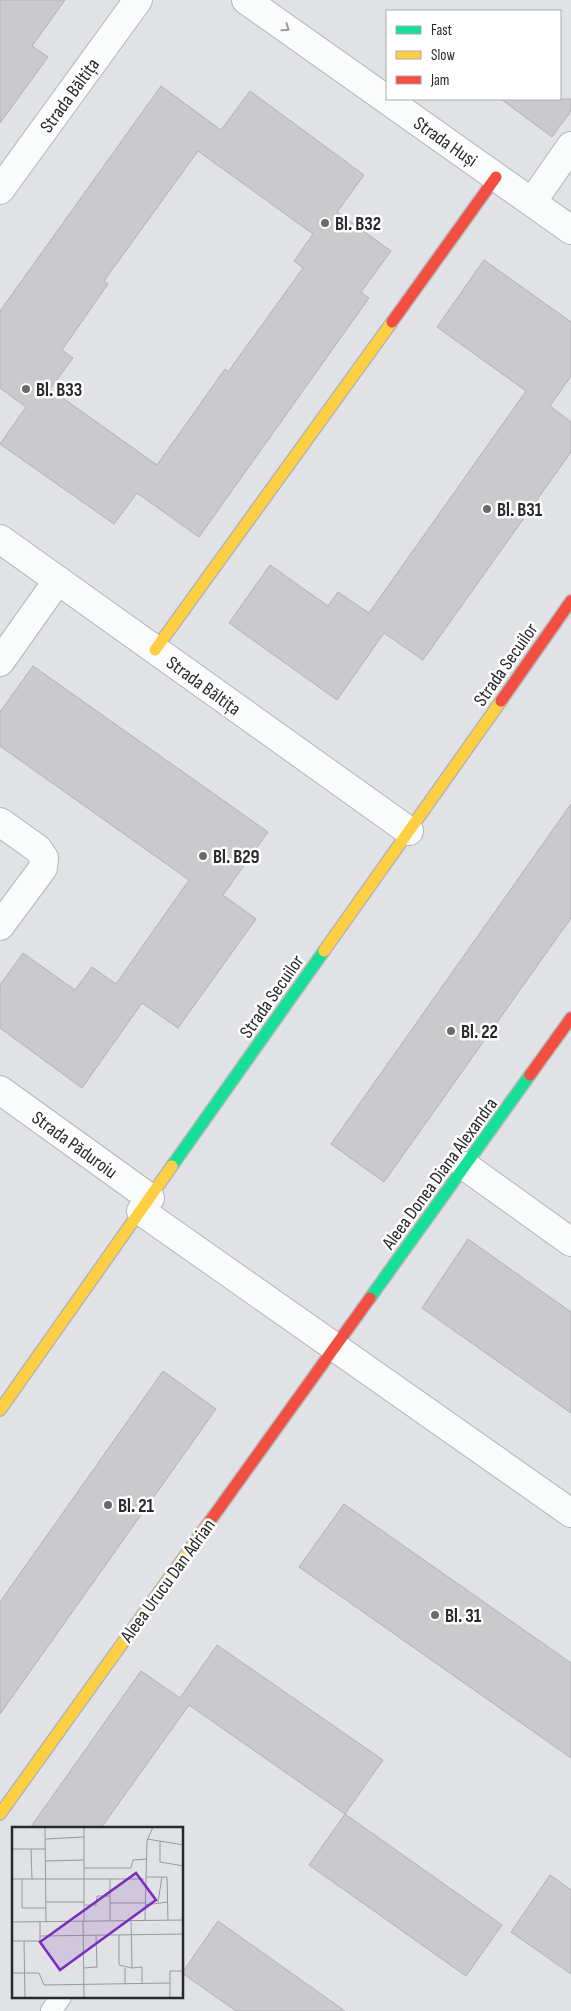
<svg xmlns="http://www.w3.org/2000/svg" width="571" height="2011" viewBox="0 0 571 2011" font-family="'Sofia Sans Condensed',sans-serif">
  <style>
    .building { fill: #cac9cb; stroke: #b3b3b5; fill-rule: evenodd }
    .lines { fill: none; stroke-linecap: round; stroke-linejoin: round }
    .lane-casing { stroke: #b4b5b8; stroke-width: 22 }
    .street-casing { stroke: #b4b5b8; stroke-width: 30 }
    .fast-casing { stroke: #b4b5b8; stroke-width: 14 }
    .slow-casing { stroke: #b4b5b8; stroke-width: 14 }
    .jam-casing { stroke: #b4b5b8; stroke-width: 14 }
    .lane { stroke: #fafbfb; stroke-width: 20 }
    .street { stroke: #fafbfb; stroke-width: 28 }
    .fast { stroke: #16e098; stroke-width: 11 }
    .slow { stroke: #ffcf43; stroke-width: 11 }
    .jam { stroke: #f24e42; stroke-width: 11 }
    .oneway { stroke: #9c9c9e }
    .poi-dot { fill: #686a6d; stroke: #fff; stroke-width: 2 }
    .labels { text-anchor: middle; stroke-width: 5; stroke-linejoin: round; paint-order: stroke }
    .street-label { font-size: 19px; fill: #28292c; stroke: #fff }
    .poi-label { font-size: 19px; font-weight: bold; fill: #28292c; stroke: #fff; text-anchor: start }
    .inset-road { fill: none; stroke: #96989b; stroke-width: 1 }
    .view { fill: #7b2cbf; fill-opacity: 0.15; stroke: #7b2cbf; stroke-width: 2.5 }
    .inset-edge { fill: none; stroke: #28292c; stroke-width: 2.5 }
  </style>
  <rect width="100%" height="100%" fill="#e0e2e5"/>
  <!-- building -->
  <g class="building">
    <polygon points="0,0 65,0 32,46 48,57 0,123"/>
    <path d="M161 86 221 130 250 91 364 175 337 212 391 251 361 292 369 298 199 537 137 493 114 524 0 444 26 407 0 388V311ZM198 151 313 234 294 261 303 268 228 372 225 369 157 465 50 389 73 358 62 350 108 284 104 281Z"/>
    <polygon points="501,99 571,99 571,111 552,137"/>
    <polygon points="484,260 571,322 571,376 550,406 571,422 571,452 423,660 384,633 337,700 229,623 270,565 328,606 338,592 369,613 526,391 437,327"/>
    <polygon points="33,666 268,832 223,895 256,919 178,1028 142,1003 82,1088 0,1028 0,985 23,953 75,990 92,967 116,984 189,880 0,746 0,712"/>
    <polygon points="571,804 571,918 384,1182 331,1144"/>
    <polygon points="468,1239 571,1312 571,1413 422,1308"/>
    <polygon points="163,1371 216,1409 0,1714 0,1602"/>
    <polygon points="344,1504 571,1663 571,1758 299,1567"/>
    <polygon points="217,1645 383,1760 345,1814 189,1705 101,1828 30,1828 141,1671 180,1698"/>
    <polygon points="345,1814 502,1925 466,1976 309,1865"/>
    <polygon points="550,1875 571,1890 571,1974 511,1932"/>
    <polygon points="218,1921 345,2011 236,2011 182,1973"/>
  </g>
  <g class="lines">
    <!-- lane casing -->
    <g class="lane-casing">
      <polyline id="lane" points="51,2011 61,1997"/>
    </g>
    <!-- street casing -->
    <g class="street-casing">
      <g id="street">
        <polyline points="246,0 571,230"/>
        <polyline points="0,190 138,0"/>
        <polyline points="532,202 571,146"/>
        <polyline points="0,539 409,831"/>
        <polyline points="0,662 58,580"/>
        <polyline points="0,822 38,849 44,858 43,868 0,926"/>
        <polyline points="0,1090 150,1198"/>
        <polyline points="465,1166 571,1242"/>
        <polyline points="141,1211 571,1513"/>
      </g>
    </g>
    <!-- fast casing -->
    <g class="fast-casing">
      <g id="fast">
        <polyline points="172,1166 324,951"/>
        <polyline points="370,1298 530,1075"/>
      </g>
    </g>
    <!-- slow casing -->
    <g class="slow-casing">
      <g id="slow">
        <polyline points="155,650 392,322"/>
        <polyline points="324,951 501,701"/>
        <polyline points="0,1410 172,1166"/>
        <polyline points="0,1814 210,1521"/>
      </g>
    </g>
    <!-- jam casing -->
    <g class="jam-casing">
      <g id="jam">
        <polyline points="392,322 496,177"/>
        <polyline points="501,701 571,601"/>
        <polyline points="530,1075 571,1018"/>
        <polyline points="210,1521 370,1298"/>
      </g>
    </g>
    <!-- lane -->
    <use href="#lane" class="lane"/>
    <!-- street -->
    <use href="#street" class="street"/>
    <!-- fast -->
    <use href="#fast" class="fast"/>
    <!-- slow -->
    <use href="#slow" class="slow"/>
    <!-- jam -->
    <use href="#jam" class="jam"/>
  </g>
  <!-- one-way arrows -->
  <defs><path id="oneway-chevron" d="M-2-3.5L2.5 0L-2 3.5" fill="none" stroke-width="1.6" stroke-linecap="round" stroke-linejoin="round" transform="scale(1.25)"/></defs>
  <use class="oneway" href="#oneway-chevron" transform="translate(286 28) rotate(35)"/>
  <!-- markers -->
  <g class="poi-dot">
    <circle cx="325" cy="223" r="5"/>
    <circle cx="26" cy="389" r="5"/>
    <circle cx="487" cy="509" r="5"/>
    <circle cx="203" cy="856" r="5"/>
    <circle cx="451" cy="1031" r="5"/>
    <circle cx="108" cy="1505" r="5"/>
    <circle cx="435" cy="1615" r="5"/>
  </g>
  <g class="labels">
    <!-- street labels -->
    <g class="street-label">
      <text transform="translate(69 95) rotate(-54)" y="7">Strada Băltița</text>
      <text transform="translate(446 141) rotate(35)" y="7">Strada Huși</text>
      <text transform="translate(505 664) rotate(-55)" y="7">Strada Secuilor</text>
      <text transform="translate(204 685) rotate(36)" y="7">Strada Băltița</text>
      <text transform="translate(271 996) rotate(-55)" y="7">Strada Secuilor</text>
      <text transform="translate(75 1144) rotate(36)" y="7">Strada Păduroiu</text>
      <text transform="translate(439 1173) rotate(-54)" y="7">Aleea Donea Diana Alexandra</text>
      <text transform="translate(167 1580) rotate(-54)" y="7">Aleea Urucu Dan Adrian</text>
    </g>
    <!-- poi labels -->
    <g class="poi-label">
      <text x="335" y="230">Bl. B32</text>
      <text x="36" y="396">Bl. B33</text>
      <text x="497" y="516">Bl. B31</text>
      <text x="213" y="863">Bl. B29</text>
      <text x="461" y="1038">Bl. 22</text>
      <text x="118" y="1512">Bl. 21</text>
      <text x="445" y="1622">Bl. 31</text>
    </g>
  </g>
  <!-- overview -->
  <g transform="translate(12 1827)">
    <rect width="171" height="171" fill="#e0e2e5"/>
    <path class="inset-road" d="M33 0 34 95M33 12 72 10M135 12 172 18M148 14V35L172 39M0 22H33M19 22 20 52M33 34 72 33M72 41H119L121 33 135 32M135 50H155L156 93M0 52H132M10 52V81H34M98 52V94M34 75H72M146 75 150 50M98 76H133M72 78H84L85 69H98M133 78 156 75M133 93 135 14 141 0M71 94 72 171M72 94V0M119 94 120 141 130 140V157M0 95 172 93M107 108V138L120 141M28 109 172 107M0 114H28V95M12 114 13 171M72 141 85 140 84 108M113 141V157M0 146H27L32 158 158 156M158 171V144H172"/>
    <path class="view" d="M124 46 144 73 48 143 28 115Z"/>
    <rect width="171" height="171" class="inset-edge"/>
  </g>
  <!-- legend -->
  <rect x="386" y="10" width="175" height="90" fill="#ffffff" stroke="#a9a9ab"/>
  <rect x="396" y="26" width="25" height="8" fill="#16e098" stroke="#a9a9ab"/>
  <text x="431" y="35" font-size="15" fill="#28292c">Fast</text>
  <rect x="396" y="51" width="25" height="8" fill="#ffcf43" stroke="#a9a9ab"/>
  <text x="431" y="60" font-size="15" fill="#28292c">Slow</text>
  <rect x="396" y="76" width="25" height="8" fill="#f24e42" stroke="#a9a9ab"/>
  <text x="431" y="85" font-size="15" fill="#28292c">Jam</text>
</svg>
